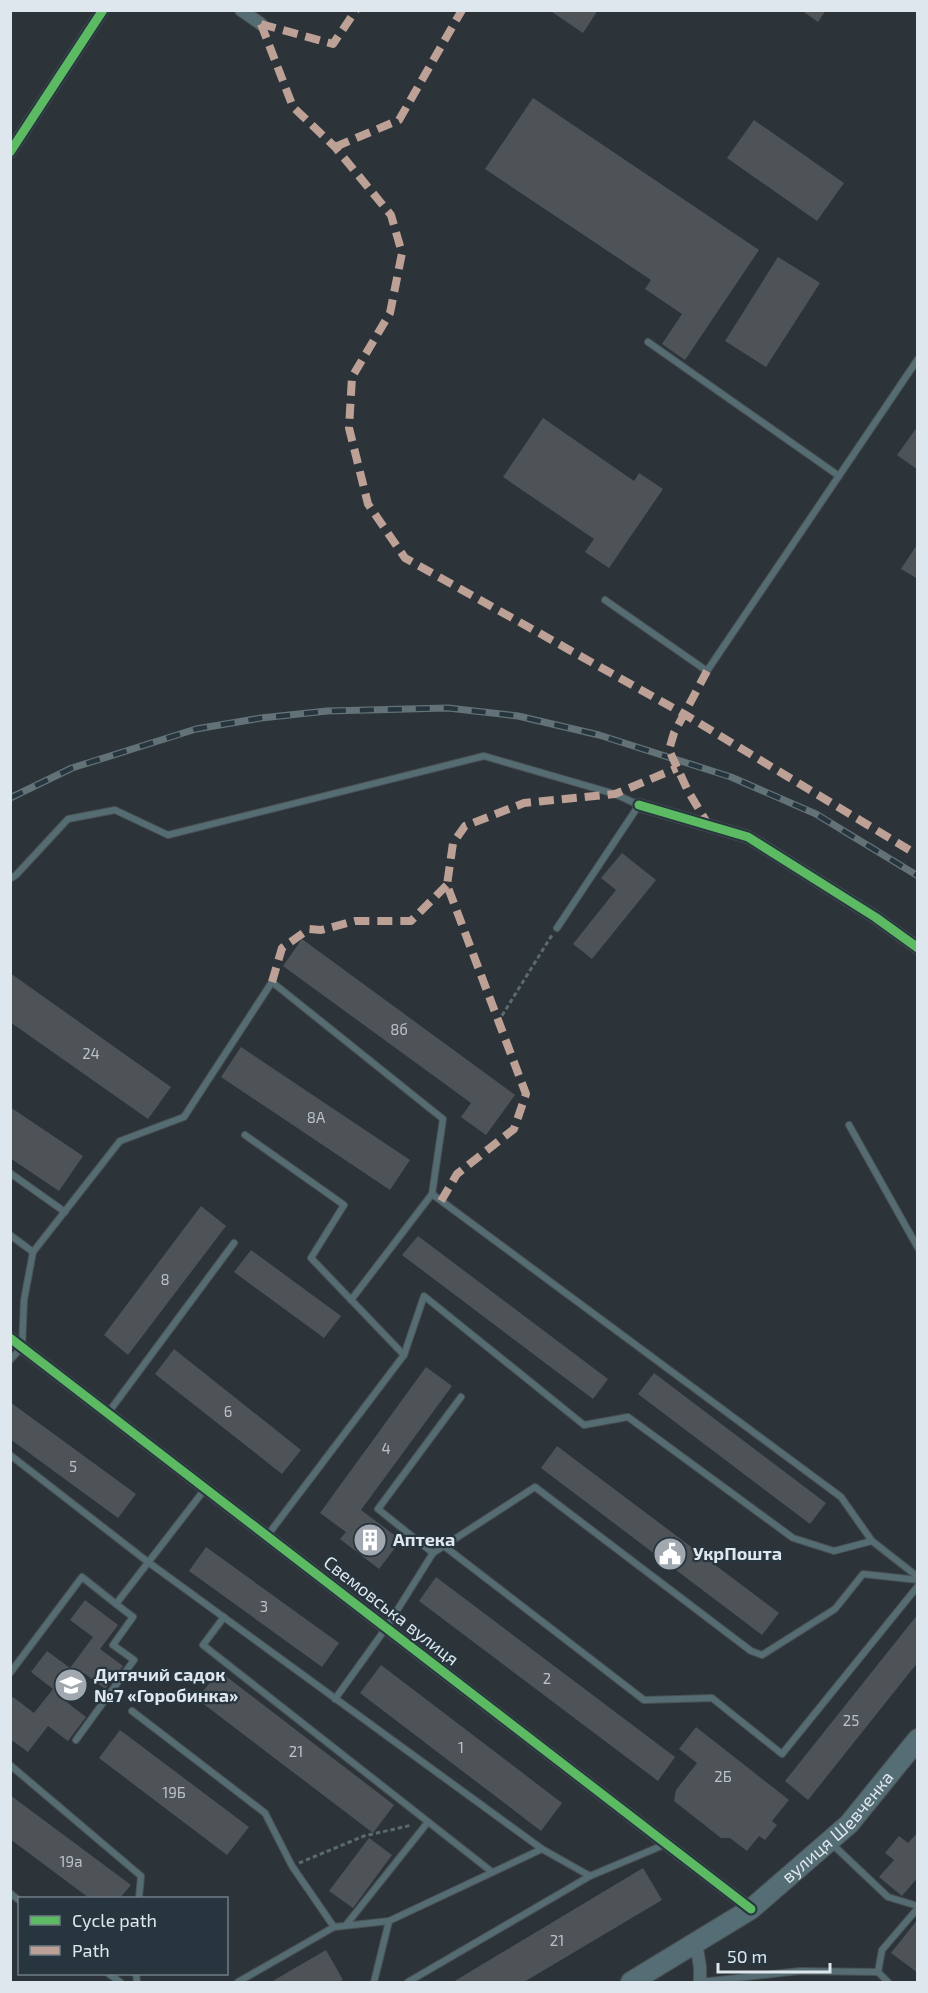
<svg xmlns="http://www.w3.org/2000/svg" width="928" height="1993" viewBox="0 0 928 1993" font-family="'Exo 2',sans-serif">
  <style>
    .building { fill: #4e5358 }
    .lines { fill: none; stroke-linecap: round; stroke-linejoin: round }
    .lane-casing { stroke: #4a5155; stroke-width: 8 }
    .street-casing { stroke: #4a5155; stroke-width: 14 }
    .primary-casing { stroke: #4a5155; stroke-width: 22 }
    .path { stroke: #5a6a6f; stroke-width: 3; stroke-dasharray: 4.5 3; stroke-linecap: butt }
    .lane { stroke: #546c72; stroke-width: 6 }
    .street { stroke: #546c72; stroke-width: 12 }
    .primary { stroke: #556d74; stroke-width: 20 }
    .rail-casing { stroke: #627277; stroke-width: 7 }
    .rail { stroke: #27353f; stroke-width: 4.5; stroke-dasharray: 14; stroke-linecap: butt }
    .quiet { stroke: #bda197; stroke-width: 8; stroke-dasharray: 15 8; stroke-linecap: butt }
    .cycleway-casing { stroke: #27353f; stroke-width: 13 }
    .cycleway { stroke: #5cba63; stroke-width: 9 }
    .labels { text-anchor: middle; stroke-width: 4.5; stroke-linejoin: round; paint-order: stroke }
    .number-label { font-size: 15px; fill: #bbc2c8 }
    .poi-label { font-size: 18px; font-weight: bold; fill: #dfe7ee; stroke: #27353f; text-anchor: start }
    .street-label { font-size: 18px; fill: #dfe7ee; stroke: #27353f }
  </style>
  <rect width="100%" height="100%" fill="#2d3439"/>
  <!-- building -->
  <g class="building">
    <polygon points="549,10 598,10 583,33"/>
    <polygon points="801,10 826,10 818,22"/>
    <polygon points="533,98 759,250 685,360 662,344 682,314 645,289 651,280 485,169"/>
    <polygon points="754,120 844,183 817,221 727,158"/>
    <polygon points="778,257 820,283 766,367 725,341"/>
    <polygon points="543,418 634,481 639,473 663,489 609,568 585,552 594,539 503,477"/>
    <polygon points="918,426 918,470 897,455"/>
    <polygon points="918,543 918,579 901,569"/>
    <polygon points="622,853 656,880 592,959 573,944 616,890 601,878"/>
    <polygon points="302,939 515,1095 486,1135 461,1117 471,1103 283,966"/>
    <polygon points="10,973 171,1087 148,1119 10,1022"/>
    <polygon points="241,1047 410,1160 390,1190 221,1077"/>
    <polygon points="10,1107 83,1156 59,1191 10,1158"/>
    <polygon points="201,1206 226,1226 128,1355 104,1335"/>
    <polygon points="418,1236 608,1379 593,1399 402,1255"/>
    <polygon points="251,1250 341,1316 324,1338 234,1272"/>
    <polygon points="174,1349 301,1450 282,1474 155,1374"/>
    <polygon points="426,1367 452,1386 361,1510 401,1540 379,1569 340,1539 346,1532 320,1513"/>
    <polygon points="654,1373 826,1503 810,1524 638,1394"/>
    <polygon points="10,1402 136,1494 118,1518 10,1439"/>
    <polygon points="557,1446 779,1613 762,1635 541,1468"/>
    <polygon points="206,1547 339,1643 322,1667 189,1571"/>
    <polygon points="436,1577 675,1757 658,1781 419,1601"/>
    <polygon points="85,1600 118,1625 100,1649 123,1666 105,1689 84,1673 64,1700 86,1717 68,1741 48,1726 28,1752 10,1739 10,1700 13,1697 34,1713 53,1689 31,1672 47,1651 70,1668 93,1637 70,1620"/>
    <polygon points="918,1614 918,1662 808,1800 785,1781"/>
    <polygon points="381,1665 562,1803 541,1831 360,1693"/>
    <polygon points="219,1671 394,1805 373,1833 197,1699"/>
    <polygon points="696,1727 789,1800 772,1821 777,1825 765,1840 759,1836 747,1851 730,1838 721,1838 674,1801 676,1790 697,1763 679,1749"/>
    <polygon points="120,1730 249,1827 227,1855 99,1758"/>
    <polygon points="10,1795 131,1885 120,1898 89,1898 10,1839"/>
    <polygon points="918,1832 918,1877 902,1896 879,1877 894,1860 885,1853 899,1836 908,1843"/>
    <polygon points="369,1838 392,1855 353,1908 329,1891"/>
    <polygon points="643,1868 662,1900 524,1982 453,1982"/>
    <polygon points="918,1919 918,1973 891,1953"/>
    <polygon points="326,1950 343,1980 338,1982 271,1982"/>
  </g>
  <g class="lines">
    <!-- lane casing -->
    <g class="lane-casing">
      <g id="lane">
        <polyline points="648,342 839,476"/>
        <polyline points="605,600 707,671 918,359"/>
        <polyline points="10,879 16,875 68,819 115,810 168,835 484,756 615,794 639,805 557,928"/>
        <polyline points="849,1125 918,1248"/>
        <polyline points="245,1135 344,1205 311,1258 404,1355"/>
        <polyline points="10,1173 65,1212"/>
        <polyline points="432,1194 841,1497 872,1541 918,1577"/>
        <polyline points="10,1235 33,1252"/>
        <polyline points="10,1360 22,1347 24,1300 33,1252 120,1141 184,1117 272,982 443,1119 432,1194 351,1300"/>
        <polyline points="108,1413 234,1243"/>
        <polyline points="10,1455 148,1562 542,1849"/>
        <polyline points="267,1536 404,1355 424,1296 584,1425 628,1417 793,1538 834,1551 872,1541"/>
        <polyline points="444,1546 644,1700 712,1698 782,1754 918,1586"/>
        <polyline points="433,1553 535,1487 751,1651 762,1655 835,1609 863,1574 918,1580"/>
        <polyline points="224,1617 203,1645 492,1872"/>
        <polyline points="10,1673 82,1577 116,1604 205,1489"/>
        <polyline points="335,1699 386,1628 433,1553 378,1509 461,1397"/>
        <polyline points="132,1711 265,1813 292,1866 334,1927"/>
        <polyline points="76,1740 134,1660 113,1645 133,1617 116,1604"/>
        <polyline points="10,1765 141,1876 139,1898"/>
        <polyline points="830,1842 888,1897 918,1906"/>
        <polyline points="10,1893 20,1901"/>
        <polyline points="346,1925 428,1822"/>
        <polyline points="878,1972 882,1950 918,1908"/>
        <polyline points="109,1974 120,1982"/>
        <polyline points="136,1974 137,1982"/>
        <polyline points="238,1982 334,1927 389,1921"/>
        <polyline points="374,1982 389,1921 542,1849 590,1876 666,1844"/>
        <polyline points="408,1982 590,1876"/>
        <polyline points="700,1982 800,1971 878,1972 888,1982"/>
      </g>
    </g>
    <!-- street casing -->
    <g class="street-casing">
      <g id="street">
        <polyline points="241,10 261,24"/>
        <polyline points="10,152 103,10"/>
        <polyline points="639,805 748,837 875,917 918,948"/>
        <polyline points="10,1338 751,1909"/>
        <polyline points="696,1943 700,1967 700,1982"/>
      </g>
    </g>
    <!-- primary casing -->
    <g class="primary-casing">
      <g id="primary">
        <path id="s1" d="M631 1982 751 1909 849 1824 918 1739"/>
      </g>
    </g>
    <!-- path -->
    <g class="path">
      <polyline points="498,1022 552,935"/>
      <polyline points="299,1863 364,1836 412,1825"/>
    </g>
    <!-- lane -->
    <use href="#lane" class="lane"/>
    <!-- street -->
    <use href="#street" class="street"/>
    <!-- primary -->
    <use href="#primary" class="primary"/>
    <!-- rail casing -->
    <g class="rail-casing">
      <polyline id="rail" points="10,798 72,768 196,729 261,718 327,711 448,708 518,716 599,735 731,777 816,814 918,876"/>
    </g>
    <!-- rail -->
    <use href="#rail" class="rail"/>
    <!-- quiet -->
    <g class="quiet">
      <polyline points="261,24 293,107 335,147 391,215 402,253 390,313 352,377 349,428 368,504 405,558 684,714 911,851 918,850"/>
      <polyline points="261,24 333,44 356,10"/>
      <polyline points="335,147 399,120 462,10"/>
      <polyline points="707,671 674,733 669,750 688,791 709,826"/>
      <polyline points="272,982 282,948 309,929 321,930 355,921 411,921 447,885"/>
      <polyline points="441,1201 457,1174 514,1129 526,1094 447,885 453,843 465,826 524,803 615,794 677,768"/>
    </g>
    <!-- cycleway casing -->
    <g class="cycleway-casing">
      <g id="cycleway">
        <polyline points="10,152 103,10"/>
        <polyline points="639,805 748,837 875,917 918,948"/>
        <polyline points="10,1338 751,1909"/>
      </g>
    </g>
    <!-- cycleway -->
    <use href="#cycleway" class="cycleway"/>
  </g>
  <!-- icons -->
  <defs>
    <g id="building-disc" transform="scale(1.725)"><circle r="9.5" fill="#a1a8af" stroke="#27353f"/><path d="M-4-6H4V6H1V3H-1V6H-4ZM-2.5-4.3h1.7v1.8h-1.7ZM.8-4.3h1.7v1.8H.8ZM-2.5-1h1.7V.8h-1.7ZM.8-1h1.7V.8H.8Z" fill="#fff"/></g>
    <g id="civic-disc" transform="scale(1.725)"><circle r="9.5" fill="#a1a8af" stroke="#27353f"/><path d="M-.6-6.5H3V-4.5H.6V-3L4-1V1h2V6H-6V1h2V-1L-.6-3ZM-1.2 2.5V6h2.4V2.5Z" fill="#fff"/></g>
    <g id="school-disc" transform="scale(1.725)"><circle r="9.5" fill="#a1a8af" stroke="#27353f"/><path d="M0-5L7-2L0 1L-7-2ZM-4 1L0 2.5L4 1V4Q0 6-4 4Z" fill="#fff"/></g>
  </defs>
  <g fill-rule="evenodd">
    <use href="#building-disc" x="370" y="1540"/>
    <use href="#civic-disc" x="670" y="1554"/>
    <use href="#school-disc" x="71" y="1685"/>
  </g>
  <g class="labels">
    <!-- number labels -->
    <g class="number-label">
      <text x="399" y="1035">8б</text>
      <text x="91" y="1059">24</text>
      <text x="316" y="1123">8А</text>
      <text x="165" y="1285">8</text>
      <text x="228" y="1417">6</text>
      <text x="386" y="1454">4</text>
      <text x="73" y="1472">5</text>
      <text x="264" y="1612">3</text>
      <text x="547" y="1684">2</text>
      <text x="851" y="1726">25</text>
      <text x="461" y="1753">1</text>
      <text x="296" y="1757">21</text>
      <text x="723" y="1782">2Б</text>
      <text x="174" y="1798">19Б</text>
      <text x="71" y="1867">19а</text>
      <text x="557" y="1946">21</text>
    </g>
    <!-- poi labels -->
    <g class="poi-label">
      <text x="393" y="1546">Аптека</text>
      <text x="693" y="1560">УкрПошта</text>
      <text x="94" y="1681">Дитячий садок<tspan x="94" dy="21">№7 «Горобинка»</tspan></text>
    </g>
    <!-- street labels -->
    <g class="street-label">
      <text transform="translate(391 1611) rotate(38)" y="6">Свемовська вулиця</text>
      <text dy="6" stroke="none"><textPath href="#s1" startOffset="260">вулиця Шевченка</textPath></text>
    </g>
  </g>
  <!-- border -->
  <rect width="928" height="1993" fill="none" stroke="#dfe7ee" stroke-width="24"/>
  <!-- legend -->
  <rect x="18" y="1897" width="210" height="78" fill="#27353f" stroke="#717c85" stroke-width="1.5"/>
  <rect x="30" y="1916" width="30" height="9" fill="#5cba63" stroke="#717c85" stroke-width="1.5"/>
  <text x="72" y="1927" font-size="18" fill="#dfe7ee">Cycle path</text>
  <rect x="30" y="1946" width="30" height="9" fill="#bda197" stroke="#717c85" stroke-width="1.5"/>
  <text x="72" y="1957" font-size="18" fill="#dfe7ee">Path</text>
  <!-- scale -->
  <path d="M718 1963v9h112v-9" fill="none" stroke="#dfe7ee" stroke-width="3"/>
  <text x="727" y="1963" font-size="18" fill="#dfe7ee" stroke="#27353f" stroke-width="4.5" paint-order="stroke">50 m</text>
</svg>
